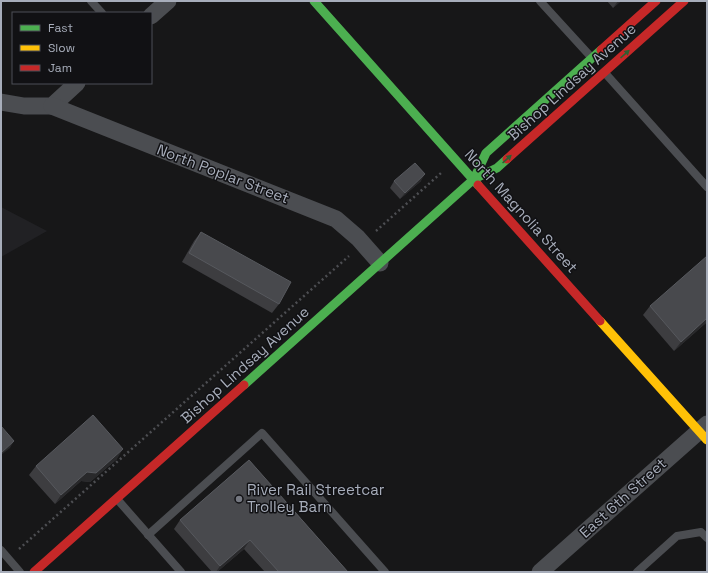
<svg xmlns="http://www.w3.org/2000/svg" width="708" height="573" viewBox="0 0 708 573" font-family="'Space Grotesk',sans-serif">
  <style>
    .built { fill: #212124 }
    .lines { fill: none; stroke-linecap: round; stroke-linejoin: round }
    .path { stroke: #4d4e52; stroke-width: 2.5; stroke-dasharray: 2 3; stroke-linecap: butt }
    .lane { stroke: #4b4d51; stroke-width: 8 }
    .street { stroke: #4b4d51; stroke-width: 17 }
    .fast { stroke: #4caf50; stroke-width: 9 }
    .slow { stroke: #ffc107; stroke-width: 9 }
    .jam { stroke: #c62828; stroke-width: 9 }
    .wall { fill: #3d3d40 }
    .shaded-wall { fill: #29292b }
    .building { fill: #48494d; stroke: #57595e }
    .oneway { fill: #2e6032 }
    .poi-dot { fill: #757881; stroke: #111114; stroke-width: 1.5 }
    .labels { text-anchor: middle; stroke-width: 3; stroke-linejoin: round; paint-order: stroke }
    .street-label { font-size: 15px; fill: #a7adba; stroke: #111114 }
    .poi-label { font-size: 15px; fill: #a7adba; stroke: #111114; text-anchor: start }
  </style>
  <rect width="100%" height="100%" fill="#171718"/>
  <!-- built -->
  <polygon class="built" points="1,207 47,231 1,257"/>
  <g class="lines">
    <!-- path -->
    <g class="path">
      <polyline points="376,231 441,173"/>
      <polyline points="19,549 349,256"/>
    </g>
    <!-- lane -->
    <g class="lane">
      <polyline points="91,1 102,13"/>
      <polyline points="540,1 592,58"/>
      <polyline points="605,73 707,187"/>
      <polyline points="117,499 181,572"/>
      <polyline points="148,535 262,433 385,572"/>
      <polyline points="1,550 20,572"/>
      <polyline points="637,572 677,536 701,532 707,538"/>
    </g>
    <!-- street -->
    <g class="street">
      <polyline points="151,16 168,1"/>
      <polyline points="1,102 24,106 52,106 77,83"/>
      <polyline points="52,106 336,219 358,238 380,263"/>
      <polyline points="540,572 707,424"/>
    </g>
    <!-- fast -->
    <g class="fast">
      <polyline points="314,1 478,185"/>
      <polyline points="474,179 486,153 601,50"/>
      <polyline points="244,385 474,179 497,168 507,159"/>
    </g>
    <!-- slow -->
    <polyline class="slow" points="600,321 707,440"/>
    <!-- jam -->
    <g class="jam">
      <polyline points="601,50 656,1"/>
      <polyline points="507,159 684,1"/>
      <polyline points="478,185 600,321"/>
      <polyline points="34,572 244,385"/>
    </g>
  </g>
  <!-- wall -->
  <g class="wall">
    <polygon points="607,1 621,1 613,8"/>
    <polygon points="394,181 421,181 400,199 390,188"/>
    <polygon points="201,232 279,304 272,313 182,262 194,241"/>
    <polygon points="650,306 707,322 674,351 643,315"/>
    <polygon points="117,459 90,482 81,481 55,504 29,475 36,466"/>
    <polygon points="249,460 348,572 265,572 244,549 217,572 212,572 174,529 180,520"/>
  </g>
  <!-- shaded-wall -->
  <g class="shaded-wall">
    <polygon points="618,1 621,1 613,8"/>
    <polygon points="425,174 421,181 400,199 405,193"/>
    <polygon points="707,318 707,322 674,351 681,342"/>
    <polygon points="14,441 10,448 1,455 1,453"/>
    <polygon points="123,449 117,459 90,482 81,481 55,504 61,495 87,472"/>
    <polygon points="250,540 244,549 217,572 216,572 220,566"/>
  </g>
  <!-- building -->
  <g class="building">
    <polygon points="415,163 425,174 405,193 394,181"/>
    <polygon points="201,232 291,282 279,304 189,253"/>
    <polygon points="707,256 707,318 681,342 650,306"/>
    <polygon points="93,415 123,449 96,473 87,472 61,495 36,466"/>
    <polygon points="1,426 14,441 1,453"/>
    <polygon points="249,460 348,572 279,572 250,540 220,566 180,520"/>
  </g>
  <!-- one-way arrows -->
  <defs><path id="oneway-solid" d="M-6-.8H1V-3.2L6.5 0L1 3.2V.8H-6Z"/></defs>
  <g class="oneway">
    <use href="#oneway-solid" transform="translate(625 54) rotate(-42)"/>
    <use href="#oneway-solid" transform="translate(507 159) rotate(-42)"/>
  </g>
  <!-- markers -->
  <circle class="poi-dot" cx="239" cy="499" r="4"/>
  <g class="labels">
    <!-- street labels -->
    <g class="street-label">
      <text transform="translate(572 82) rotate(-42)" y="5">Bishop Lindsay Avenue</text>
      <text transform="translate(223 174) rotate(21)" y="5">North Poplar Street</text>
      <text transform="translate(521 211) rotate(48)" y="5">North Magnolia Street</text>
      <text transform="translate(245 365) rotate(-42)" y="5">Bishop Lindsay Avenue</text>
      <text transform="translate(623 498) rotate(-42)" y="5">East 6th Street</text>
    </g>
    <!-- poi labels -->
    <g class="poi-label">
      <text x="247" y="495">River Rail Streetcar<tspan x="247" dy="17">Trolley Barn</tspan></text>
    </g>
  </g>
  <!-- border -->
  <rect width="708" height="573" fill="none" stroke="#a7adba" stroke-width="4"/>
  <!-- legend -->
  <rect x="12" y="12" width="140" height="72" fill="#111114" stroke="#4d4f56"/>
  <rect x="20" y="25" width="20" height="6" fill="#4caf50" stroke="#4d4f56"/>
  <text x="48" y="32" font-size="12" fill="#a7adba">Fast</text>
  <rect x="20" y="45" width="20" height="6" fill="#ffc107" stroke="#4d4f56"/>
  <text x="48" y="52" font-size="12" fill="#a7adba">Slow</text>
  <rect x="20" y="65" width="20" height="6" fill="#c62828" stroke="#4d4f56"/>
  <text x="48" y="72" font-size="12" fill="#a7adba">Jam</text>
</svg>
